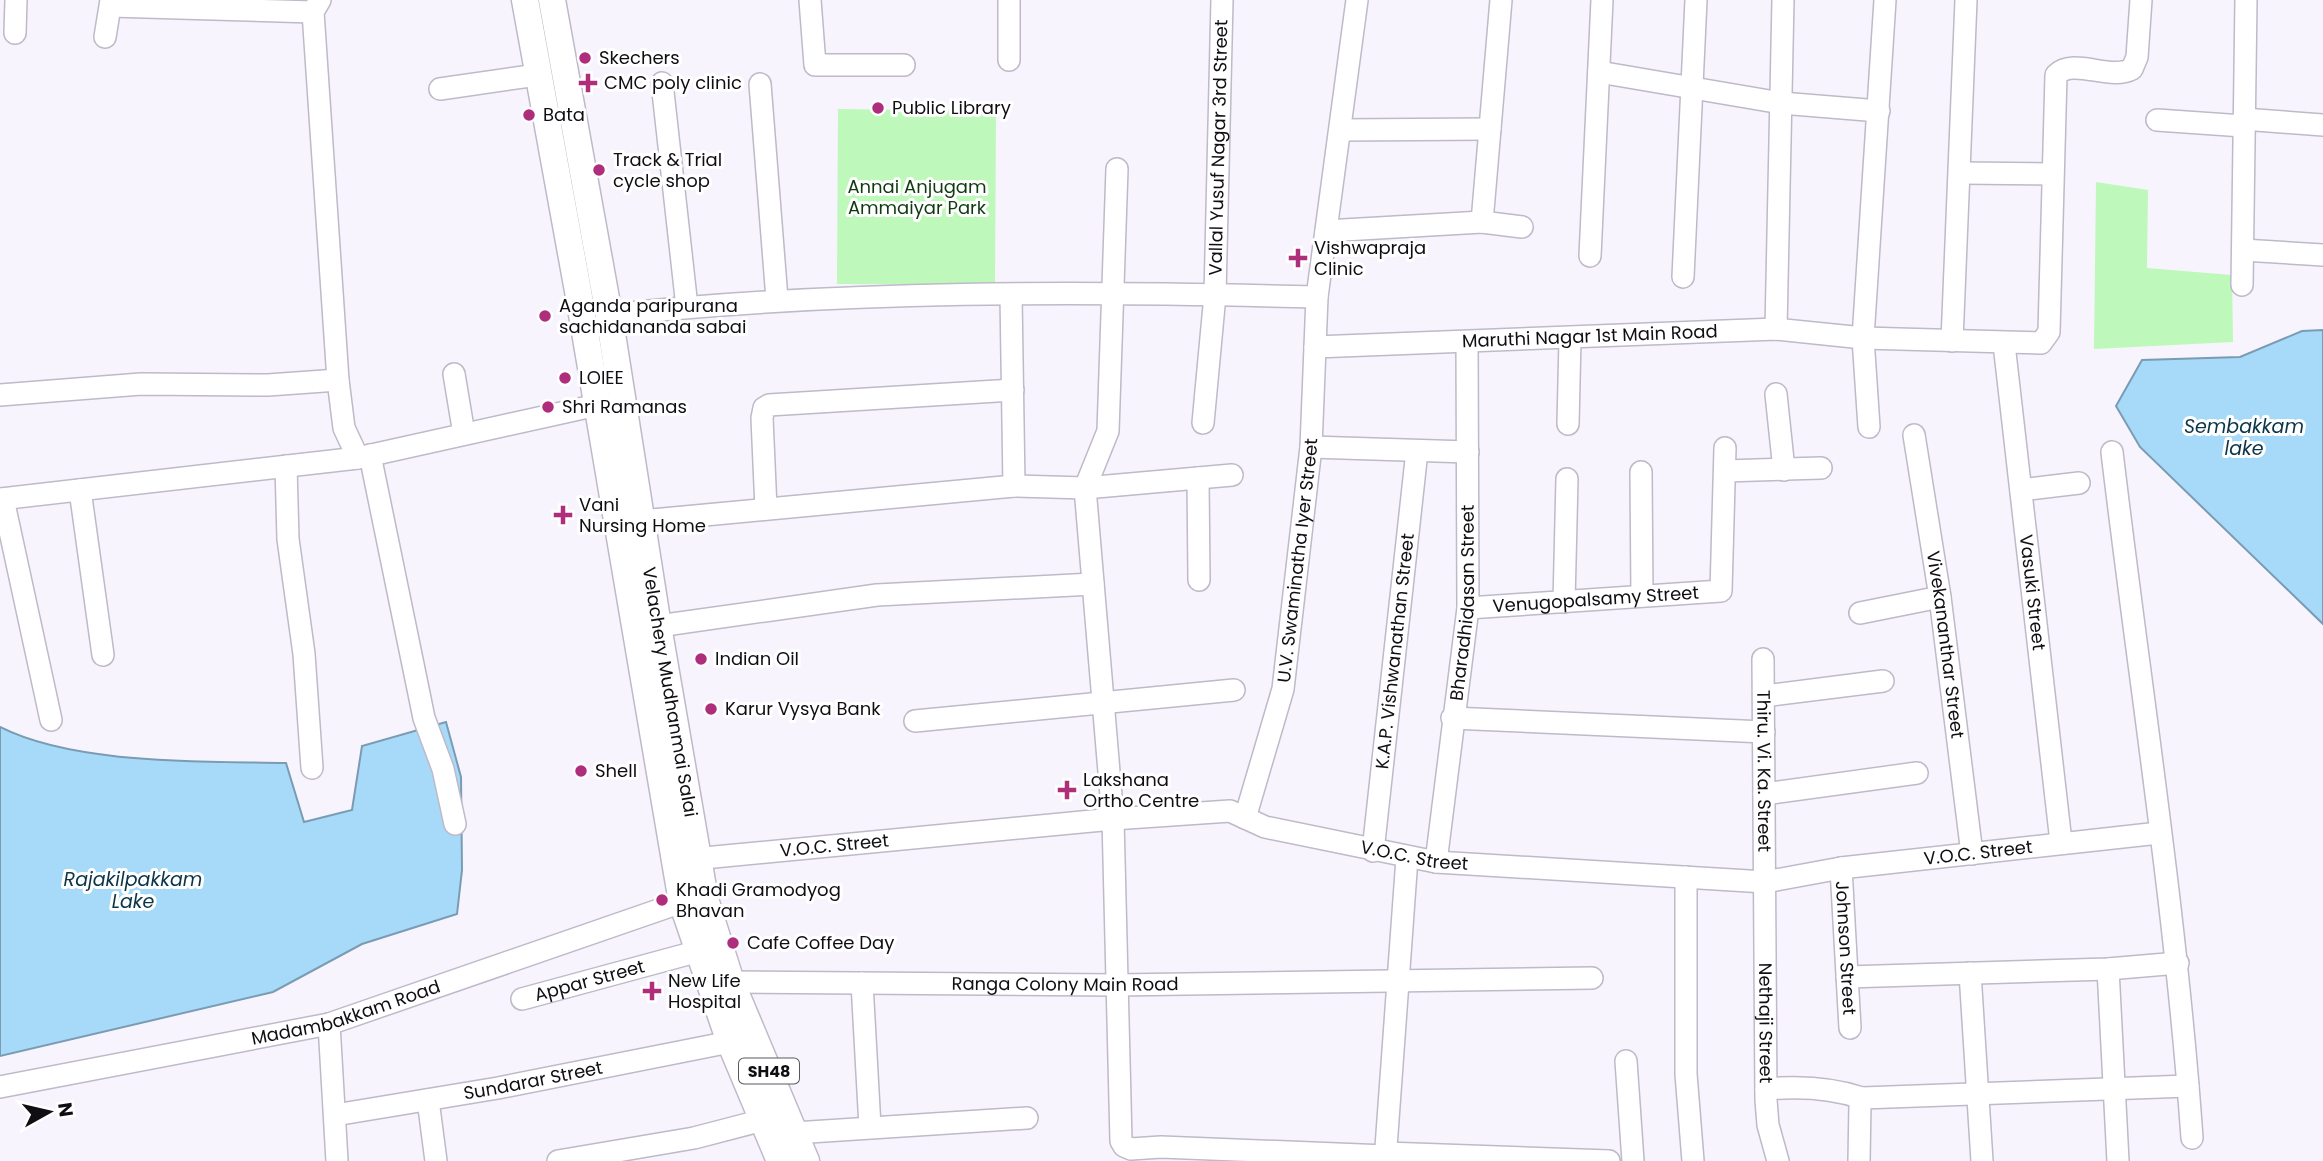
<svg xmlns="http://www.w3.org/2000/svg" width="2323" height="1161" viewBox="0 0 2323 1161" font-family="Poppins,sans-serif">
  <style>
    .green { fill: #bef8ba }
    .water { fill: #a7d9f8; stroke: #7a9cb3; stroke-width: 2 }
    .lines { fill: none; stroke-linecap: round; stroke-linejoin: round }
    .minor-casing { stroke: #bfb9c9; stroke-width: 24 }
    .major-casing { stroke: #bfb9c9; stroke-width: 29 }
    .minor { stroke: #fff; stroke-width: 21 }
    .major { stroke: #fff; stroke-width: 26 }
    .poi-dot { fill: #af2e7b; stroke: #fff; stroke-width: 2.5 }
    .labels { text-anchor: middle; stroke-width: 6; stroke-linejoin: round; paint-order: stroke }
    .shield { fill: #fff; stroke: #58565a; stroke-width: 2 }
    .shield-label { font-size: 16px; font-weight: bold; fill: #100e13 }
    .poi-label { font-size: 18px; fill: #100e13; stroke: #fff; text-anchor: start }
    .street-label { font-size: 18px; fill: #100e13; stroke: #fff }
    .park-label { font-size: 18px; fill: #0e3a0e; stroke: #fff }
    .water-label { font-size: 19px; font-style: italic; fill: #0d3549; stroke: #fff }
  </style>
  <rect width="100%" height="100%" fill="#f8f4fe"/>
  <!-- green -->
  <g class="green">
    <polygon points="838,109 996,111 995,285 837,284"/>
    <polygon points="2096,182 2148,190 2147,268 2232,275 2233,342 2094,349"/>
  </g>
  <!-- water -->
  <g class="water">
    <polygon points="2323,330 2323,624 2140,447 2116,406 2142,360 2240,357 2302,331"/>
    <path d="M446 722 461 777 462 870 457 914 362 944 273 992 0 1056V727C75 765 202 761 286 763L304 822 352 810 362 746Z"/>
  </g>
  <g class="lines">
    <!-- minor casing -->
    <g class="minor-casing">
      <g id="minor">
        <polyline points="320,0 313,12 338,380 344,428 358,458"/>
        <polyline points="810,0 815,65 904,65"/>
        <polyline points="1009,0 1009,60"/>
        <polyline points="111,6 313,12"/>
        <polyline points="15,33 16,0"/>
        <polyline points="105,37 111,0"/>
        <polyline points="1599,72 1781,103 1879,111"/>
        <polyline points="662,83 687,307"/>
        <polyline points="760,84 777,299"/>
        <polyline points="440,89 537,75"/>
        <polyline points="2243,119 2323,125"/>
        <polyline points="2157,120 2243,126"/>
        <polyline points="1340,130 1490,129"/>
        <polyline points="1117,169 1108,431 1085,488 1113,819 1121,1141 1124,1146 1131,1149 1161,1147 1386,1156"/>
        <polyline points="1960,173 2052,174"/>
        <polyline points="1482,222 1501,0"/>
        <polyline points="1326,231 1482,222 1522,227"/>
        <polyline points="2243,250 2323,255"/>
        <polyline points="1590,256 1602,0"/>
        <polyline points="1683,277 1696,0"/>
        <polyline points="2242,285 2246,0"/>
        <polyline points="1011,296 1014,486"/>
        <path d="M609 315C844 290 1082 291 1317 297"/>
        <polyline points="1776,329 1783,0"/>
        <polyline points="1952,341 1966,0"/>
        <path id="s1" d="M2004 344 2061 842"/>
        <path id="s2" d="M1315 347 1776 329 1863 338 2041 343 2049 332 2056 75C2073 57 2110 81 2132 69L2137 57 2141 0"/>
        <polyline points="454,374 464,434"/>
        <polyline points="1776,394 1784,470"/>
        <polyline points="0,395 141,384 268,385 338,380"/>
        <path id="s3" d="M1203 423 1215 295 1222 0"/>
        <polyline points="1568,424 1570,339"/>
        <polyline points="1869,427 1863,338 1885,0"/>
        <path id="s4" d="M1914 435 1940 597 1972 854"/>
        <polyline points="1311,447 1468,452"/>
        <path d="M2112 452C2139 680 2176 909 2192 1138"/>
        <polyline points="370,455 424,718 443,769 455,824"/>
        <polyline points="286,466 288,539 304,654 312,768"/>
        <polyline points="1725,471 1821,468"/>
        <polyline points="1641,472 1642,596"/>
        <polyline points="1198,478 1199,580"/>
        <polyline points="80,490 103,655"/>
        <polyline points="2021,490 2079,483"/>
        <polyline points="0,499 358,458 597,405"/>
        <polyline points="3,499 51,720"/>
        <polyline points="766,509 762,418 764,408 769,405 1013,390"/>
        <polyline points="641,521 1014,486 1085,488 1232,475"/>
        <polyline points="1564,602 1567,479"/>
        <path id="s5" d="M1468 608 1721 591 1725 448"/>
        <polyline points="1860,613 1940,597"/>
        <polyline points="658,626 877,595 1093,584"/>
        <path id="s6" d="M1763 659 1766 1100 1768 1125 1778 1161"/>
        <polyline points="1764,696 1883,681"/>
        <polyline points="1452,718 1764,732"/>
        <polyline points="915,721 1234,690"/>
        <polyline points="1764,794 1917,773"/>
        <path id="s7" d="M1245 818 1283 689 1311 447 1317 297 1357 0"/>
        <path id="s8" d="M1373 851 1417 451"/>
        <path id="s9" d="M683 860 1113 819 1230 811 1265 827 1436 862 1765 882 1841 868 2159 833"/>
        <path id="s10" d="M1436 862 1468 608 1467 342"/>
        <path id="s11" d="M1841 868 1850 1028"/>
        <polyline points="1686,877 1686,1074 1693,1161"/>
        <polyline points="2108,969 2118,1161"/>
        <polyline points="1970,973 1982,1161"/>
        <polyline points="1847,977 2108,969 2178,963"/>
        <path id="s12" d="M731 982 1117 985 1592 978"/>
        <polyline points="862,983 870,1127"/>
        <path id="s13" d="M522 999 699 951"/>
        <polyline points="329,1024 337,1161"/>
        <polyline points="1626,1061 1633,1161"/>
        <path id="s14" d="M0 1087 329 1024 682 902 696 900"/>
        <path d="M1766 1089C1799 1086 1830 1087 1862 1098L2188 1086"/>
        <polyline points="428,1100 436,1161"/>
        <path id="s15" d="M335 1115 498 1088 730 1042"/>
        <polyline points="794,1133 1027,1118"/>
        <polyline points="1386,1153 1609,1161"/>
        <polyline points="558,1161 694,1138 763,1120"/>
        <polyline points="1385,1161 1407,858"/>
        <polyline points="1859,1161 1860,1103 1862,1098"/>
      </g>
    </g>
    <!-- major casing -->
    <g class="major-casing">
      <g id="major">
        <polyline points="525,0 578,291 682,902 730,1042 780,1161"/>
        <path id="s16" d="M552 0 609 315 658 626 705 899 731 982 806 1161"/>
      </g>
    </g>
    <!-- minor -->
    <use href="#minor" class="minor"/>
    <!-- major -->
    <use href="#major" class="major"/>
  </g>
  <!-- markers -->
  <g class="poi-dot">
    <circle cx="585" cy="58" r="7"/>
    <path d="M584.5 72.5h7v7h7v7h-7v7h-7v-7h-7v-7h7z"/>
    <circle cx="878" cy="108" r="7"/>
    <circle cx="529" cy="115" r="7"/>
    <circle cx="599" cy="170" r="7"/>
    <path d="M1294.5 247.5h7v7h7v7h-7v7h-7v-7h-7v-7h7z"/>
    <circle cx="545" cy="316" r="7"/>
    <circle cx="565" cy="378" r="7"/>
    <circle cx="548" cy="407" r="7"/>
    <path d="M559.5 504.5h7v7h7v7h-7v7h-7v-7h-7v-7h7z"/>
    <circle cx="701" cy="659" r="7"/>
    <circle cx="711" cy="709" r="7"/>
    <circle cx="581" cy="771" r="7"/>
    <path d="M1063.5 779.5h7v7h7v7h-7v7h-7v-7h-7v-7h7z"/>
    <circle cx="662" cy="900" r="7"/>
    <circle cx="733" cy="943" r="7"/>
    <path d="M648.5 980.5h7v7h7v7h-7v7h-7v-7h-7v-7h7z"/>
  </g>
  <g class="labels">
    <!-- shield labels -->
    <rect class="shield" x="739" y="1058.5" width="60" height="25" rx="5"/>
    <g class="shield-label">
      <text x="769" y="1077">SH48</text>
    </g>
    <!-- poi labels -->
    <g class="poi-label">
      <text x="599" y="64">Skechers</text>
      <text x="604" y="89">CMC poly clinic</text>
      <text x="892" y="114">Public Library</text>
      <text x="543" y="121">Bata</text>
      <text x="613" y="166">Track &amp; Trial<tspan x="613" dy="21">cycle shop</tspan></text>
      <text x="1314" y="254">Vishwapraja<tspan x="1314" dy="21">Clinic</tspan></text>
      <text x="559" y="312">Aganda paripurana<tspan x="559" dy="21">sachidananda sabai</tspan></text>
      <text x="579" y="384">LOIEE</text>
      <text x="562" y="413">Shri Ramanas</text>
      <text x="579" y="511">Vani<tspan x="579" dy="21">Nursing Home</tspan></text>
      <text x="715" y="665">Indian Oil</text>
      <text x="725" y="715">Karur Vysya Bank</text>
      <text x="595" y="777">Shell</text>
      <text x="1083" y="786">Lakshana<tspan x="1083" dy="21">Ortho Centre</tspan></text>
      <text x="676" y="896">Khadi Gramodyog<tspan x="676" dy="21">Bhavan</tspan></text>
      <text x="747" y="949">Cafe Coffee Day</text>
      <text x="668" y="987">New Life<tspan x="668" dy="21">Hospital</tspan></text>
    </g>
    <!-- street labels -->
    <g class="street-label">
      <text dy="6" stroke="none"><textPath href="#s3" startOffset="276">Vallal Yusuf Nagar 3rd Street</textPath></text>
      <text dy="6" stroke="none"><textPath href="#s2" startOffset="275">Maruthi Nagar 1st Main Road</textPath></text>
      <text dy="6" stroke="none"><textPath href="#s7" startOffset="264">U.V. Swaminatha Iyer Street</textPath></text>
      <text dy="6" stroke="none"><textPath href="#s1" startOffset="250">Vasuki Street</textPath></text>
      <text dy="6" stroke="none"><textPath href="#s5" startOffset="128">Venugopalsamy Street</textPath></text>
      <text dy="6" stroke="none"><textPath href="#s10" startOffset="261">Bharadhidasan Street</textPath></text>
      <text dy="6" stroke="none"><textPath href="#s4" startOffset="212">Vivekananthar Street</textPath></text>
      <text dy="6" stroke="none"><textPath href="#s8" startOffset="201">K.A.P. Vishwanathan Street</textPath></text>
      <text dy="6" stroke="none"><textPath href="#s16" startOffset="702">Velachery Mudhanmai Salai</textPath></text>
      <text dy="6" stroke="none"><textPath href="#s6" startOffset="112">Thiru. Vi. Ka. Street</textPath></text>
      <text dy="6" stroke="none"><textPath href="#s9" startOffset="152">V.O.C. Street</textPath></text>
      <text dy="6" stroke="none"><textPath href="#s9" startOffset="1307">V.O.C. Street</textPath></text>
      <text dy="6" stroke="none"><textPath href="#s9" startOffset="740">V.O.C. Street</textPath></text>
      <text dy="6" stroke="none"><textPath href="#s11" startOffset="80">Johnson Street</textPath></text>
      <text dy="6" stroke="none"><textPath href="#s13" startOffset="70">Appar Street</textPath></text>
      <text dy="6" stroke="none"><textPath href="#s12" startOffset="334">Ranga Colony Main Road</textPath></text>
      <text dy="6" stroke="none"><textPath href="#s14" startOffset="354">Madambakkam Road</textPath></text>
      <text dy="6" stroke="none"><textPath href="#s6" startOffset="364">Nethaji Street</textPath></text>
      <text dy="6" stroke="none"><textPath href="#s15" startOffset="201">Sundarar Street</textPath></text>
    </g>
    <!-- park labels -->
    <g class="park-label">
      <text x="917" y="193">Annai Anjugam<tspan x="917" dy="21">Ammaiyar Park</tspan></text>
    </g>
    <!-- water labels -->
    <g class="water-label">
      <text x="2244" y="433">Sembakkam<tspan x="2244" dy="22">lake</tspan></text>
      <text x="133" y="886">Rajakilpakkam<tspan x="133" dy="22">Lake</tspan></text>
    </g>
  </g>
  <!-- north arrow -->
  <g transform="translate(49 1112) rotate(82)" stroke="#ffffff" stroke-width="5" paint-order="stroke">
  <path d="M0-5L12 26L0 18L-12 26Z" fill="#100e13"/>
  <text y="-10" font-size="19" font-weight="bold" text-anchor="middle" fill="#100e13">N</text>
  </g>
</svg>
